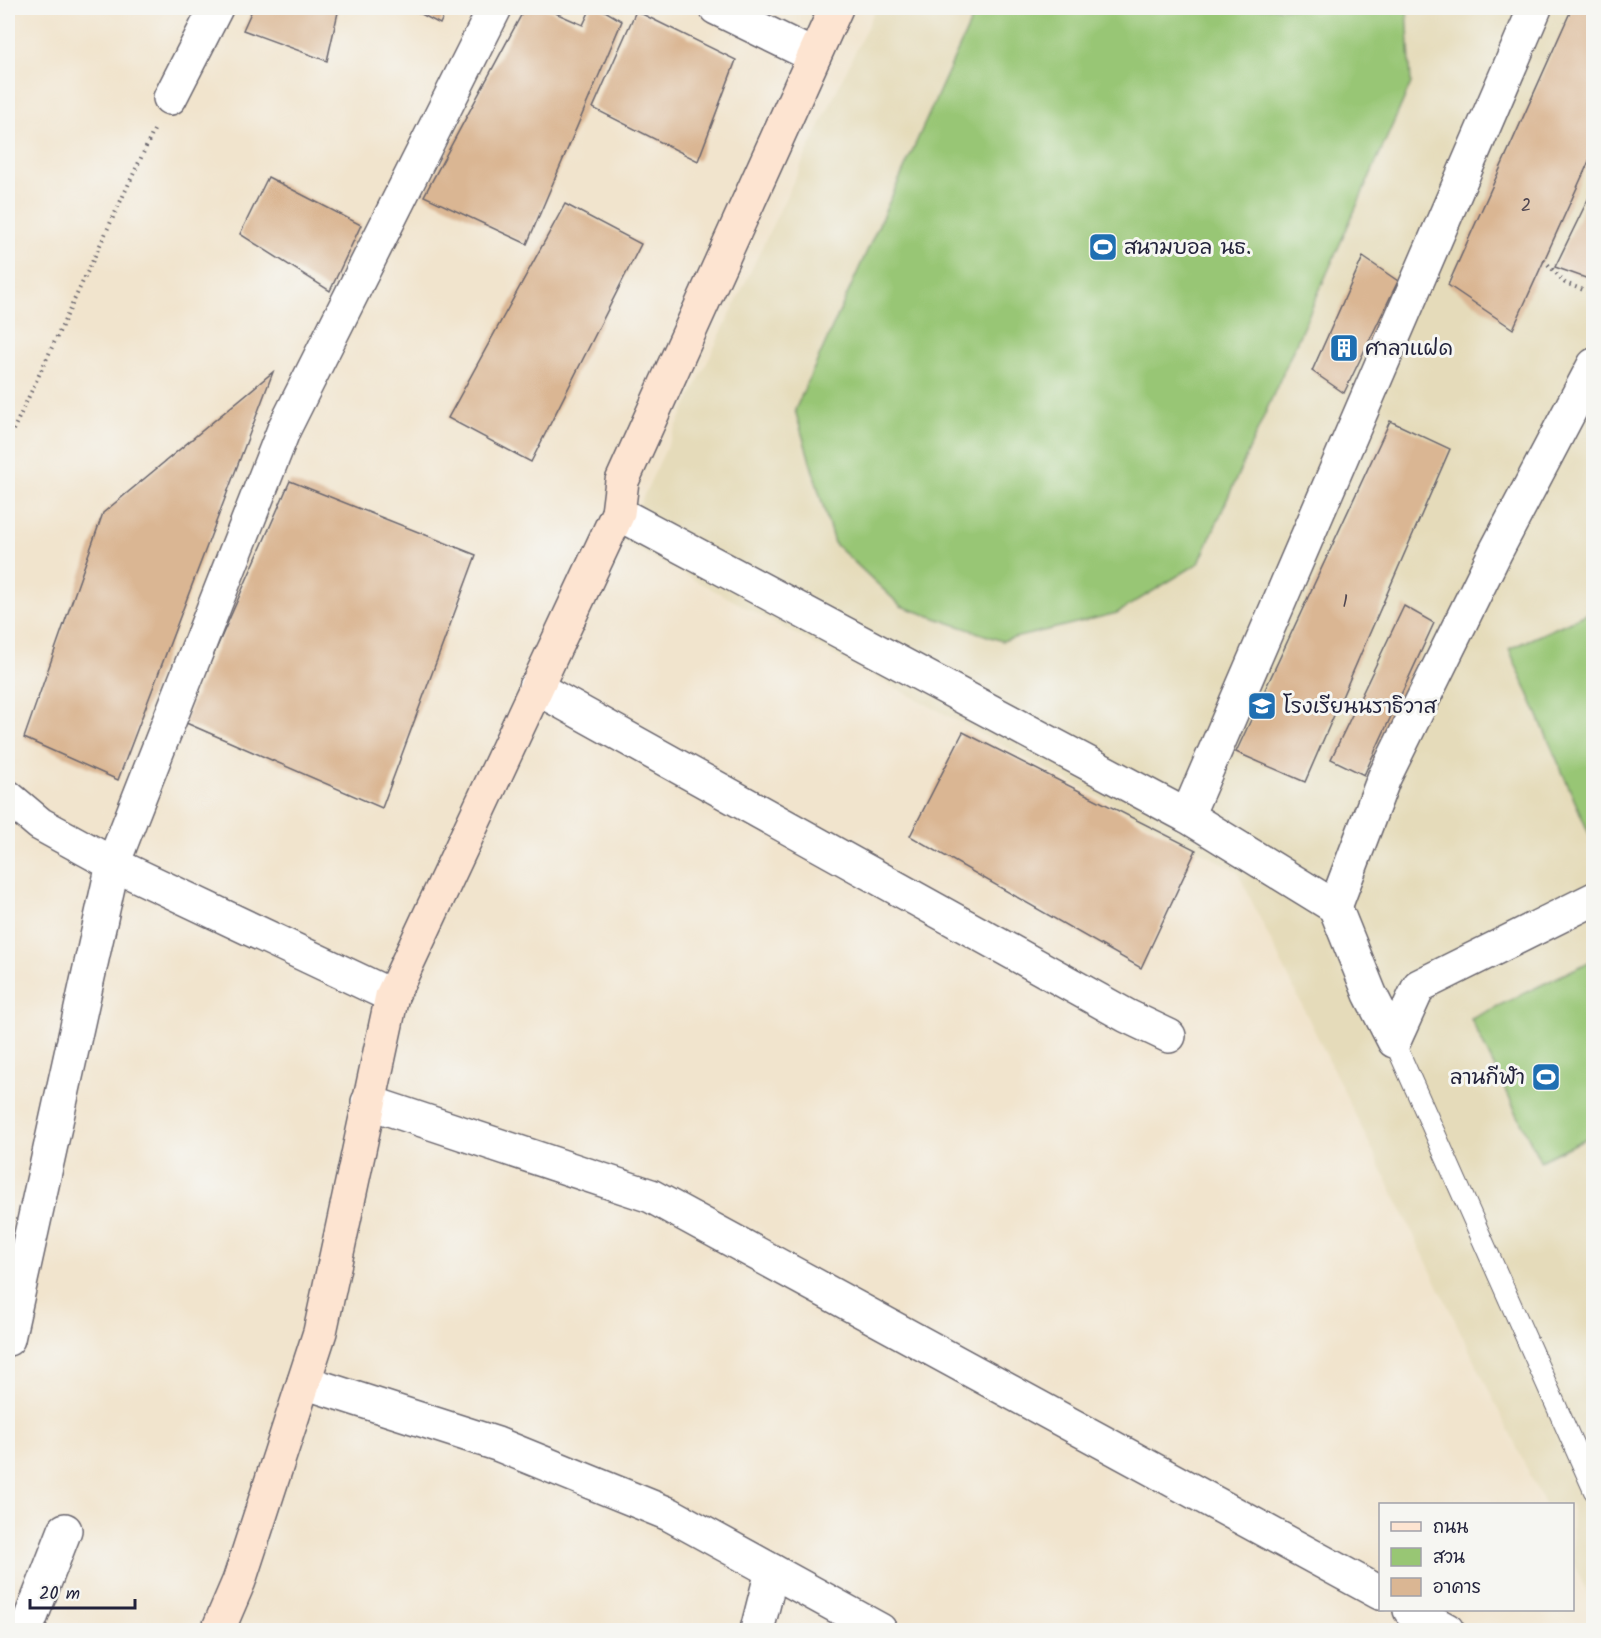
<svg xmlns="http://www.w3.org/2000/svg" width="1601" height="1638" viewBox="0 0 1601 1638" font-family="Kalam,'Playpen Sans Thai',sans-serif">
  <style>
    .built { fill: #e5dbba }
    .green { fill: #98c674; stroke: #5d7458; stroke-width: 1.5 }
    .building { fill: #dab693 }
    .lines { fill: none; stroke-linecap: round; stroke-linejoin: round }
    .lane-casing { stroke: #6a666e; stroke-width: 22 }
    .street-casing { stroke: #6a666e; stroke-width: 36 }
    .secondary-casing { stroke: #6a666e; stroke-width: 36 }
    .path { stroke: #6a666e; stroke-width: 4; stroke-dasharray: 1.5 4.5; stroke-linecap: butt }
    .lane { stroke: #fff; stroke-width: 20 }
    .street { stroke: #fff; stroke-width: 33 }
    .secondary { stroke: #fde4d1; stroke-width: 33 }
    .labels { text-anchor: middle; stroke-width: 6; stroke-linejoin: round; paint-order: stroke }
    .number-label { font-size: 18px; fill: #504751 }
    .poi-label { font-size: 21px; fill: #22223b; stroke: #f6f6f2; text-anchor: start }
  </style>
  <rect width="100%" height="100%" fill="#f6f6f2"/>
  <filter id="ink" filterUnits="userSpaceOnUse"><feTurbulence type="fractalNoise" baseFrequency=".0167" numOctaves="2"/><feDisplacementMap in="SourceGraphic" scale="12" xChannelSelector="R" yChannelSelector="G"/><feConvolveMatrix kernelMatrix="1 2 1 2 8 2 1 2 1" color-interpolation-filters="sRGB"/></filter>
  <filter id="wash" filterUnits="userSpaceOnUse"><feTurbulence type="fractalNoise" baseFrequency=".008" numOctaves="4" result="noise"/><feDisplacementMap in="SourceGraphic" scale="24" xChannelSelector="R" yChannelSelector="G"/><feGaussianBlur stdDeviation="1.35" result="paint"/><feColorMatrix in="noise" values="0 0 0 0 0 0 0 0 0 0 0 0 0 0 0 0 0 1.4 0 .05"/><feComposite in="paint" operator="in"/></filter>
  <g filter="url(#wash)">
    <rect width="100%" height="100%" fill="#f1e4cd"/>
    <!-- built -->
    <polygon class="built" points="876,8 1593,8 1593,1606 1573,1562 1572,1504 1544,1504 1237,871 622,541"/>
    <!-- green -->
    <g class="green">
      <polygon points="977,8 1407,8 1411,83 1199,563 1117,613 1002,641 901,606 834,543 795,410"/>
      <polygon points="1593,611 1593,843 1509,649"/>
      <polygon points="1593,960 1593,1135 1540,1161 1471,1019"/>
    </g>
    <g id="blocks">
      <!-- building -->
      <g class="building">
        <polygon points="253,8 339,8 327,61 243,30"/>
        <polygon points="410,8 447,8 440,24"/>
        <polygon points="525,8 544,8 583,25 591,8 600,8 622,21 527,244 424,196"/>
        <polygon points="1572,8 1594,8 1594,150 1513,329 1448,285"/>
        <polygon points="636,11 736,60 698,161 593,108"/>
        <polygon points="268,177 361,225 330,291 240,234"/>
        <polygon points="1594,187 1594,281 1555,267"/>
        <polygon points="565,204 641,244 531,462 448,418"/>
        <polygon points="1363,257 1398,281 1344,393 1312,371"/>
        <polygon points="273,372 118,780 24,738 103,513"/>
        <polygon points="1390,421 1450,449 1305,782 1236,752"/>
        <polygon points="290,481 476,555 382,808 184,722"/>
        <polygon points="1404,606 1434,623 1364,775 1331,759"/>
        <polygon points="963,732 1196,850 1141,968 910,836"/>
      </g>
    </g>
  </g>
  <g filter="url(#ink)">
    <use href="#blocks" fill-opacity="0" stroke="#6a666e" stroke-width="1.5"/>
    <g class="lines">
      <!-- lane casing -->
      <g class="lane-casing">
        <polyline id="lane" points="1394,1041 1594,1491"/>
      </g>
      <!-- street casing -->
      <g class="street-casing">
        <g id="street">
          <polyline points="716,8 814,56"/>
          <polyline points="170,98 216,8"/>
          <polyline points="618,513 1187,816 1335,907 1370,994 1394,1041 1419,986 1594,899"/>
          <polyline points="535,687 1127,1016 1169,1036"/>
          <polyline points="8,797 40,824 113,864 392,996"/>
          <polyline points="1187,816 1535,8"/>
          <polyline points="1335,907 1384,778 1496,551 1594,365"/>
          <polyline points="368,1102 651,1196 1380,1593"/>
          <polyline points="8,1339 113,864 284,429 495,8"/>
          <polyline points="304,1382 497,1444 669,1514 880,1630"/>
          <polyline points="1410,1610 1447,1630"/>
          <polyline points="26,1630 65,1530"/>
          <polyline points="757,1630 772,1571"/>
        </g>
      </g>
      <!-- secondary casing -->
      <g class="secondary-casing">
        <polyline id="secondary" points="218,1630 239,1581 320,1332 392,996 618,513 622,481 836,8"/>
      </g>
      <!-- path -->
      <g class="path">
        <polyline points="1544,260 1565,283 1594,294"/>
        <polyline points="8,441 155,128"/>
      </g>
      <!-- lane -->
      <use href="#lane" class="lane"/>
      <!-- street -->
      <use href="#street" class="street"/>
      <!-- secondary -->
      <use href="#secondary" class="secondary"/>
    </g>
  </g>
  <!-- icons -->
  <defs>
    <g id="stadium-square" transform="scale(1.5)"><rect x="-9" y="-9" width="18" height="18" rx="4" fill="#1f6fb2" stroke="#f6f6f2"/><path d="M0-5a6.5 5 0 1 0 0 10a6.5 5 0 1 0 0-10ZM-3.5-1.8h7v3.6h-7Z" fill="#fff"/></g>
    <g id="building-square" transform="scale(1.5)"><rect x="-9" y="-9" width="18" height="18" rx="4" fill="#1f6fb2" stroke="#f6f6f2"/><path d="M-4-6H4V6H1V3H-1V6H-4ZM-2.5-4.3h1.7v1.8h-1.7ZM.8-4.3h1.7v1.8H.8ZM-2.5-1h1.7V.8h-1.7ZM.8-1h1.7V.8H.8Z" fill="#fff"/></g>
    <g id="school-square" transform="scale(1.5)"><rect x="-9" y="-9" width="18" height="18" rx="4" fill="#1f6fb2" stroke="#f6f6f2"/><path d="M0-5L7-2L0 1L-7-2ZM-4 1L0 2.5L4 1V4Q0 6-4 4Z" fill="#fff"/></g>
  </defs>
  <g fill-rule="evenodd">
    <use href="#stadium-square" x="1103" y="247"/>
    <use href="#building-square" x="1344" y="348"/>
    <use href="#school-square" x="1262" y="706"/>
    <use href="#stadium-square" x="1546" y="1077"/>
  </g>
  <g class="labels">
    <!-- number labels -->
    <g class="number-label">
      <text x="1526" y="211">2</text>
      <text x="1345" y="607">1</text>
    </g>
    <!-- poi labels -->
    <g class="poi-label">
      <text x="1124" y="254">สนามบอล นธ.</text>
      <text x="1365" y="355">ศาลาแฝด</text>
      <text x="1283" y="713">โรงเรียนนราธิวาส</text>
      <text x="1525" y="1084" text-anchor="end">ลานกีฬา</text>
    </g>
  </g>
  <!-- margin -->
  <rect width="1601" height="1638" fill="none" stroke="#f6f6f2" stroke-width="30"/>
  <!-- legend -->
  <rect x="1379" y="1503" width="195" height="108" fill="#f6f6f2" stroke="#a1a1a9" stroke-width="1.5"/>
  <rect x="1391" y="1522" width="30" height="9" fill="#fde4d1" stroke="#a1a1a9" stroke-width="1.5"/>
  <text x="1433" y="1533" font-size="18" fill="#22223b">ถนน</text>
  <rect x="1391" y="1548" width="30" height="18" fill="#98c674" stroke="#a1a1a9" stroke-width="1.5"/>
  <text x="1433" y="1563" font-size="18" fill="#22223b">สวน</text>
  <rect x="1391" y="1578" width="30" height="18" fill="#dab693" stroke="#a1a1a9" stroke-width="1.5"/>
  <text x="1433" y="1593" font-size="18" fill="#22223b">อาคาร</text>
  <!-- scale -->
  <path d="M30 1599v9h105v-9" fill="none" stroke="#22223b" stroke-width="3"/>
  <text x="39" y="1599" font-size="18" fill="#22223b" stroke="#f6f6f2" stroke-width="4.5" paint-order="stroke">20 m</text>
</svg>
